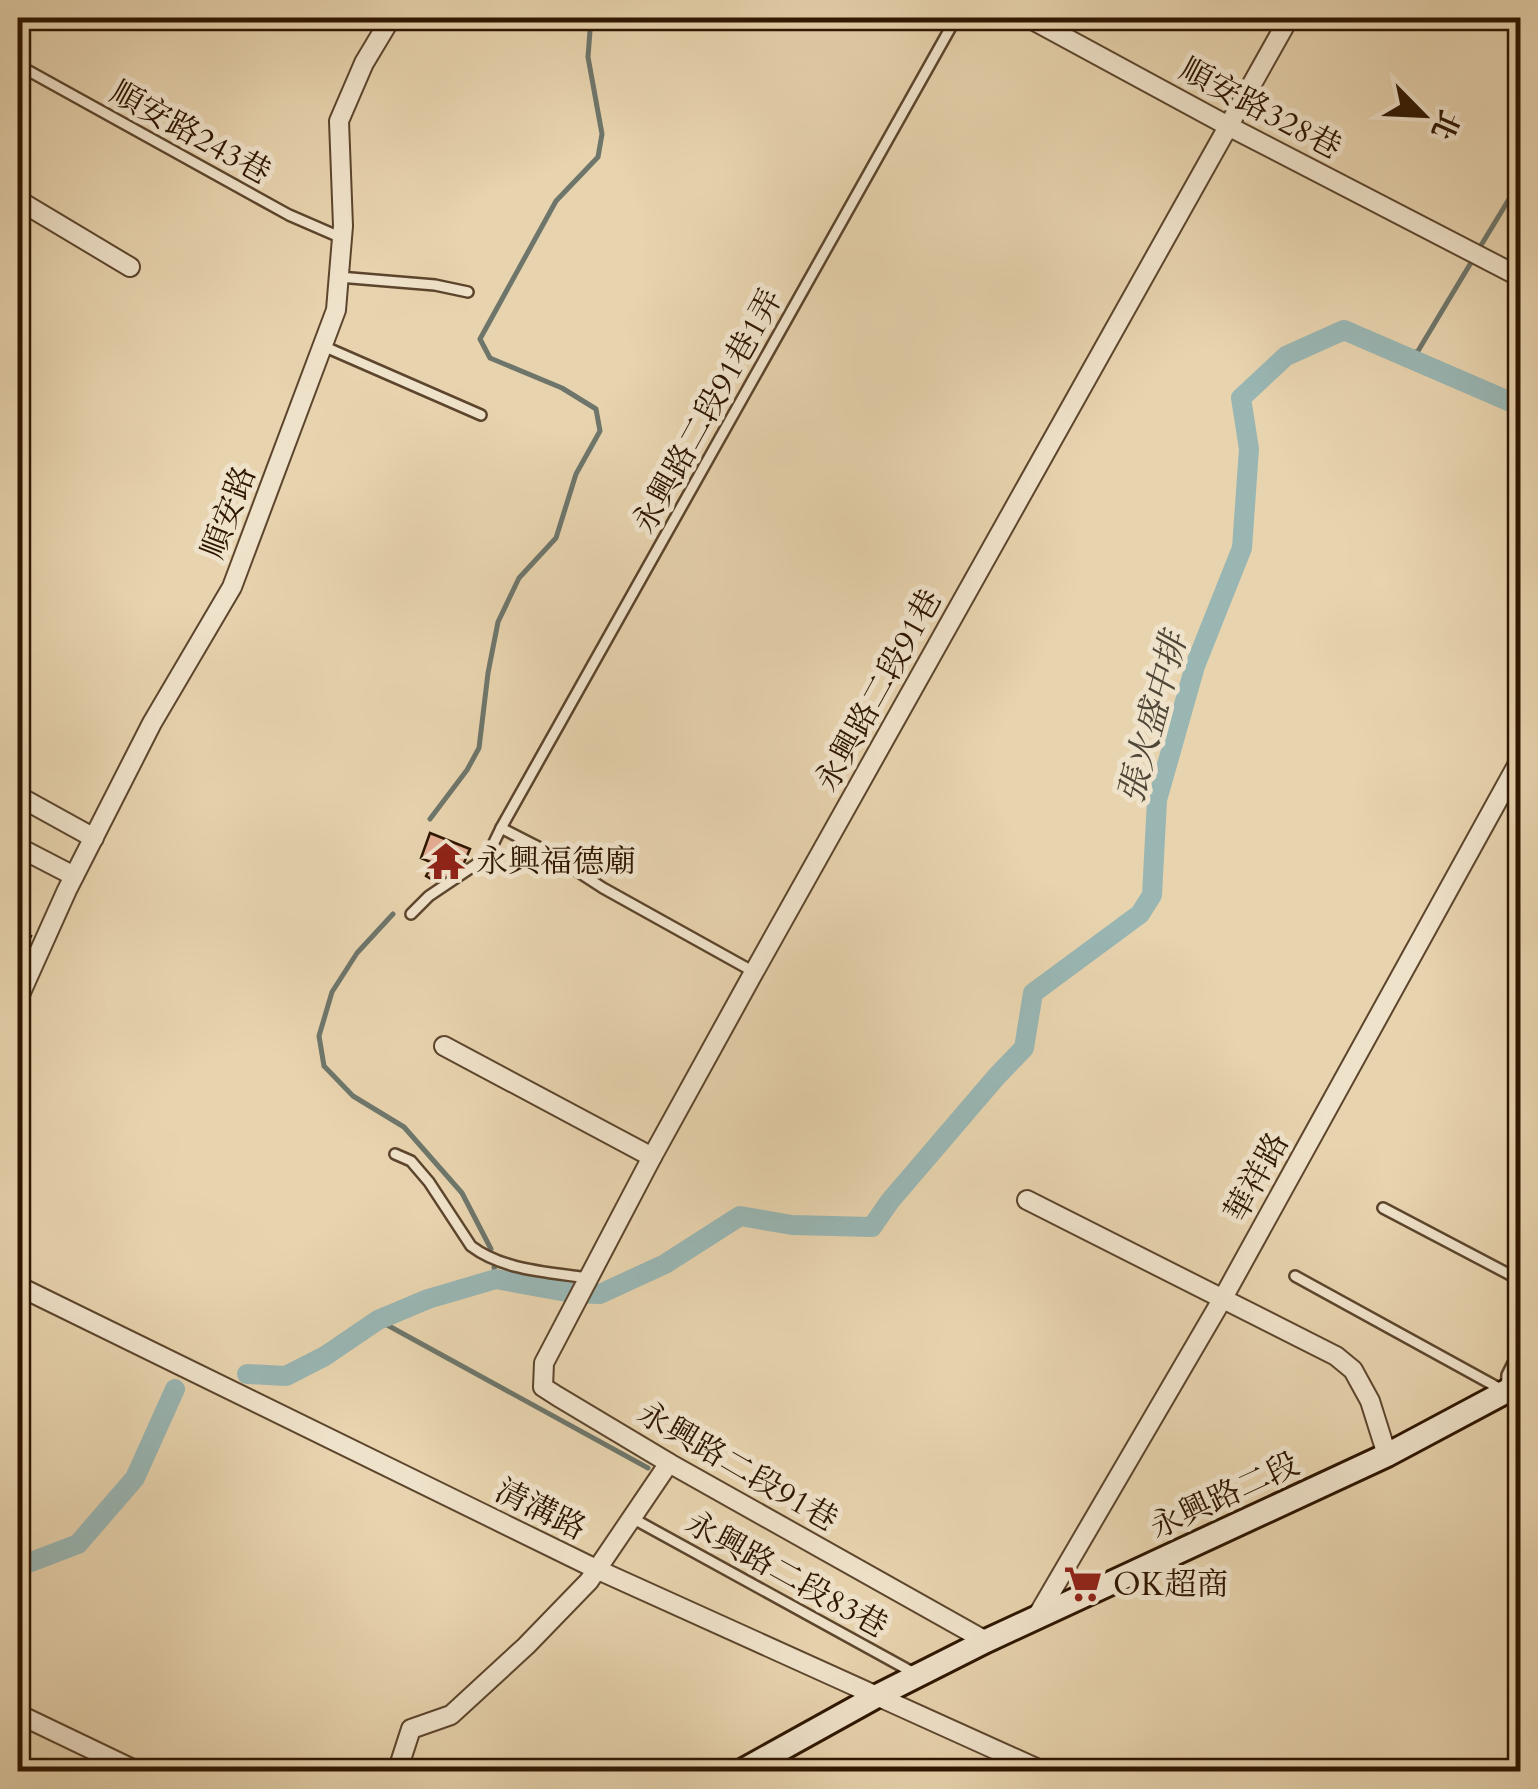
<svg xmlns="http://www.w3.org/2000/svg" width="1538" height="1789" viewBox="0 0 1538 1789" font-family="Cardo,'Noto Serif TC',serif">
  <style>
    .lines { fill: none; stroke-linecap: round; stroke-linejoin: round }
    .stream { stroke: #6e766b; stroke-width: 5 }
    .canal { stroke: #99b6b3; stroke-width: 20 }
    .building { fill: #e5ac94; stroke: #2e1600; stroke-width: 2.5 }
    .lane-casing { stroke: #5c452c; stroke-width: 14 }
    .street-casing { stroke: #5c452c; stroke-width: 22 }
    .secondary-casing { stroke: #2e1600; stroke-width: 28 }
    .lane { stroke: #efe2ca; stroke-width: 9 }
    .street { stroke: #efe2ca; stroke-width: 18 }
    .secondary { stroke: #efe2ca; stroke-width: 22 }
    .labels { text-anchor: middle; stroke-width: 10; stroke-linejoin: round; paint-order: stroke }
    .street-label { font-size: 32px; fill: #2e1600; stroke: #efe2ca }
    .poi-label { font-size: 32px; fill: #2e1600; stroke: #efe2ca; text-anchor: start }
    .water-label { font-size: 35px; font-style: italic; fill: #4e4636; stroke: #efe2ca }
  </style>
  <rect width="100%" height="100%" fill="#e7d3ae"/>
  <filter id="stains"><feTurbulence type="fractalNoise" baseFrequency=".002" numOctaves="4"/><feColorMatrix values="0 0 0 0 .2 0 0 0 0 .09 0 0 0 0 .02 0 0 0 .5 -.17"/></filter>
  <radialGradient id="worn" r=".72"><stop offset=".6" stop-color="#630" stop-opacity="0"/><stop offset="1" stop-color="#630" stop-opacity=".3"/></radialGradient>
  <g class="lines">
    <!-- stream -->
    <g class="stream">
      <polyline points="1480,247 1520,181"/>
      <polyline points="1405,356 1418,351 1472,261"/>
      <polyline points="430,819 467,770 479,748 488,673 498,622 519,578 556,538 576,474 600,431 596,409 562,388 490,358 480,339 556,201 598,157 602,134 588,57 591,18"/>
      <polyline points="393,914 357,953 332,992 319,1036 324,1066 353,1096 404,1127 462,1193 491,1249"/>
      <polyline points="494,1267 496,1279"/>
      <polyline points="378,1320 648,1468"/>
    </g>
    <!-- canal -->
    <g class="canal">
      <polyline points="247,1374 286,1376 325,1356 378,1320 428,1299 496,1279 572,1293 600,1294 665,1264 740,1216 792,1225 872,1227 890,1201 997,1076 1024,1048 1033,993 1140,914 1152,895 1157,800 1195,666 1242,548 1249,449 1241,398 1286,356 1344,330 1520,406"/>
      <polyline points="18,1567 78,1544 135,1478 175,1389"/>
    </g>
  </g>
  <!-- building -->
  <g class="building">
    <polygon points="430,833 470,849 460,872 440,884 426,876 433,863 421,858"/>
    <polygon points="18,929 31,936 18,962"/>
  </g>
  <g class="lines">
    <!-- lane casing -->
    <g class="lane-casing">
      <g id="lane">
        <polyline points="18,65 289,215 342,238"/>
        <polyline points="339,277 435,285 468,292"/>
        <polyline points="323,346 481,415"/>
        <polyline points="501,828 546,851 603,888 754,972"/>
        <polyline points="411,914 429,896 487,857 501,828 956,18"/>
        <path d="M395 1154 411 1161 429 1182 471 1246C504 1271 550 1272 588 1278"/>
        <polyline points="1383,1208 1520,1280"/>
        <polyline points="1295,1276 1506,1392 1507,1375 1520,1349"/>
        <polyline points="632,1518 914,1673"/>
      </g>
    </g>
    <!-- street casing -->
    <g class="street-casing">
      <g id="street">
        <polyline points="1029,18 1230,127 1520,277"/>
        <polyline points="18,200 130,267"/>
        <polyline points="18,796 94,838"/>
        <polyline points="18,847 74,876"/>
        <polyline points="18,999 67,890 152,723 232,587 336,310 343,226 339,121 364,63 391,18"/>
        <polyline points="444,1046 652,1157"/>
        <polyline points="1027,1200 1336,1356 1353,1370 1370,1401 1387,1455"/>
        <polyline points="18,1286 596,1569 1045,1772"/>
        <polyline points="1036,1618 1223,1298 1520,760"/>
        <polyline points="986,1641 669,1463 557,1396 543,1387 544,1363 652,1157 754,972 1289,18"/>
        <polyline points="18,1714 139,1772"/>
        <polyline points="397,1772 411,1729 451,1715 526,1646 589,1581 669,1463"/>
      </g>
    </g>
    <!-- secondary casing -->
    <g class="secondary-casing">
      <polyline id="secondary" points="740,1772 877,1696 986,1641 1387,1455 1520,1384"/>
    </g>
    <!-- lane -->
    <use href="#lane" class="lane"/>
    <!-- street -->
    <use href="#street" class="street"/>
    <!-- secondary -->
    <use href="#secondary" class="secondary"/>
  </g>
  <!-- icons -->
  <defs>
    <g id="temple-bare" transform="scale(3)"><path d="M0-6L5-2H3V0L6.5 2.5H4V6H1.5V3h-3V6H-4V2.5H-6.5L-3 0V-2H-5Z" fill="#8f2418" stroke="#efe2ca" stroke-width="2.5" paint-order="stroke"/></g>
    <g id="supermarket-bare" transform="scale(3)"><path d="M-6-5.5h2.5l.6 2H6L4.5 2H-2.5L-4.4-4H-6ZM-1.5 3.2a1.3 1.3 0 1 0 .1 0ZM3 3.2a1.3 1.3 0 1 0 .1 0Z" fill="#8f2418" stroke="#efe2ca" stroke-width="2.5" paint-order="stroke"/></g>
  </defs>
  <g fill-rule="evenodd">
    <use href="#temple-bare" x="446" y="861"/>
    <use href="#supermarket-bare" x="1083" y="1584"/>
  </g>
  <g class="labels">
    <!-- street labels -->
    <g class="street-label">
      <text transform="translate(1261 108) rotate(28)" y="11">順安路328巷</text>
      <text transform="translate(191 132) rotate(29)" y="11">順安路243巷</text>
      <text transform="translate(707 411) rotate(-61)" y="11">永興路二段91巷1弄</text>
      <text transform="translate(228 512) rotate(-69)" y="11">順安路</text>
      <text transform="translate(878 690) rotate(-61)" y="11">永興路二段91巷</text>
      <text transform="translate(1256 1177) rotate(-61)" y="11">華祥路</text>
      <text transform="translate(738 1466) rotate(30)" y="11">永興路二段91巷</text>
      <text transform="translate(1224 1495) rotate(-25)" y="11">永興路二段</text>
      <text transform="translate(541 1509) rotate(26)" y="11">清溝路</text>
      <text transform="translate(787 1574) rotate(29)" y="11">永興路二段83巷</text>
    </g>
    <!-- poi labels -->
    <g class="poi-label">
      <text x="476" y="872">永興福德廟</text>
      <text x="1113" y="1595">OK超商</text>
    </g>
    <!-- water labels -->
    <g class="water-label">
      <text transform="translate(1152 718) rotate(-75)" y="12">張火盛中排</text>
    </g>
  </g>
  <!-- margin -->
  <rect width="1538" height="1789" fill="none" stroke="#e7d3ae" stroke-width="60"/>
  <rect x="20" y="20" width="1498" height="1749" fill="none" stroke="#2e1600" stroke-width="5"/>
  <rect x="30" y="30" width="1478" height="1729" fill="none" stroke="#2e1600" stroke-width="2.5"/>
  <!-- north arrow -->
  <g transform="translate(1423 115) rotate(114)" stroke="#efe2ca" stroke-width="8" paint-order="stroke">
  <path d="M0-8L18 38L0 25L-18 38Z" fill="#2e1600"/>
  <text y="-15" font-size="28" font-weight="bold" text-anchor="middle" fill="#2e1600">北</text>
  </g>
  <rect width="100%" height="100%" filter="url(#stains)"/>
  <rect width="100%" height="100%" fill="url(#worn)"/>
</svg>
